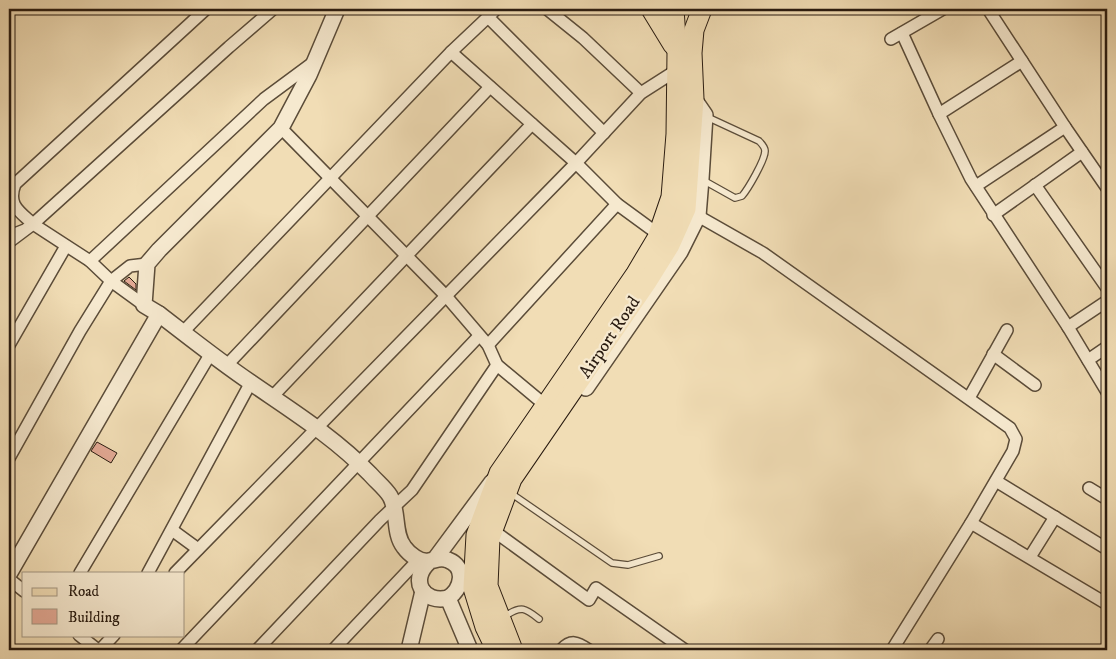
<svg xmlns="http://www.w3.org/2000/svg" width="1116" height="659" viewBox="0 0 1116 659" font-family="'IM FELL DW Pica',serif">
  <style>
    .building { fill: #e4aa96; stroke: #291b10 }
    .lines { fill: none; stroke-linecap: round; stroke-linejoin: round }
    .service-casing { stroke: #5b4c39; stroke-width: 8 }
    .minor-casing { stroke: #5b4c39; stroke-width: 14 }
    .tertiary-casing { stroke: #5b4c39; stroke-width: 18 }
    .primary-casing { stroke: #291b10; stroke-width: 21 }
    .service { stroke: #f6e9cf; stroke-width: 5.5 }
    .minor { stroke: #f6e9cf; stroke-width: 11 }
    .tertiary { stroke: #f6e9cf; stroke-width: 15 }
    .primary { stroke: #f1ddb5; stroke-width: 19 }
    .labels { text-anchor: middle; stroke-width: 4.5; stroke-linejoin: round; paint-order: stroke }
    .street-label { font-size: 18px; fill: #291b10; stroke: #f6e9cf }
  </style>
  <rect width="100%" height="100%" fill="#f1ddb5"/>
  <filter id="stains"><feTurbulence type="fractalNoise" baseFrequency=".004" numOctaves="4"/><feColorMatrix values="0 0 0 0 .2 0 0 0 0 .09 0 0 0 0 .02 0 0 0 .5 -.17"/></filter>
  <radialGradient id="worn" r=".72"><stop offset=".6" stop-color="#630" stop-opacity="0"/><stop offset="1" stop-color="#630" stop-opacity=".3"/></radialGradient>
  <!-- building -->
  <g class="building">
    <polygon points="129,277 136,284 136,290 124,281"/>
    <polygon points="97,442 117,453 111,463 91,451"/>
  </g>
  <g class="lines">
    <!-- service casing -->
    <g class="service-casing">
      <g id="service">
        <path d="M701 179 735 198 742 196C748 189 765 160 765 151 765 147 762 144 759 141L705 116"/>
        <polyline points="9,233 22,228"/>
        <polyline points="512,494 612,563 628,565 659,556"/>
        <path d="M507 615C522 605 526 609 539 619"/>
      </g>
    </g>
    <!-- minor casing -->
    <g class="minor-casing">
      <g id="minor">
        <path d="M206 9 15 184C7 205 19 211 33 224L229 47 273 9"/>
        <polyline points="496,9 488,17 604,133"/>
        <polyline points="547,9 583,38 641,93"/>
        <polyline points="988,9 1065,127 1107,188"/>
        <polyline points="902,33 939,114 971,179 1068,327 1107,392"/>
        <polyline points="891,39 943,9"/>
        <polyline points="451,52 488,17"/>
        <polyline points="939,114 1022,61"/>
        <polyline points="281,128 446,296 488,345 497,365 545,405"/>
        <polyline points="1035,185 1107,288"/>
        <polyline points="976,186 1065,127"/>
        <polyline points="993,215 1082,152"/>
        <polyline points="698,216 763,253 1010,428 1016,439 1013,451 971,523 892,650"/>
        <polyline points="9,242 33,224 90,261 111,281 144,305"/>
        <polyline points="90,261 264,99 314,62"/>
        <polyline points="1068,327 1107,301"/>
        <polyline points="183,332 451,52 576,163 617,204 658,234"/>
        <polyline points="9,345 66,246"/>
        <polyline points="488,345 617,204"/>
        <polyline points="993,354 1035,385"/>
        <polyline points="1088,360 1107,347"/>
        <polyline points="227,365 490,87"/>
        <polyline points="273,396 532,124"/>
        <polyline points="969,398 1007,330"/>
        <polyline points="9,458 80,331 111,281 130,266 147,264"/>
        <polyline points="996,481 1107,549"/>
        <polyline points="1089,488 1107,499"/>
        <polyline points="971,523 1107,604"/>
        <polyline points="172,530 198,549"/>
        <polyline points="498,534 589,600 596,588 685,650"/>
        <polyline points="1030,557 1055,517"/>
        <polyline points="80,573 211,353"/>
        <polyline points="148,573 251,382"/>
        <polyline points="175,573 576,163 641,93 677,70"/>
        <polyline points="9,579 24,591"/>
        <polyline points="79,635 98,650"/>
        <polyline points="100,650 114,635"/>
        <polyline points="181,650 479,336"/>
        <polyline points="257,650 380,520 412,490 497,365"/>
        <polyline points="333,650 419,559"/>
        <path d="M561 650C571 639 577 642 589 650"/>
        <polyline points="930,650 938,639"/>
      </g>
    </g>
    <!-- tertiary casing -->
    <g class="tertiary-casing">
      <g id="tertiary">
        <path d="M159 314C189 337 219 361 250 382 292 411 334 437 370 474 376 481 385 488 390 496 399 511 393 533 404 547 409 554 420 563 429 561 436 560 441 557 448 560 467 567 462 589 448 598 423 604 409 580 429 562"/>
        <polyline points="586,388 680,252 698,216 701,179 705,115 694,99"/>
        <polyline points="435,559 492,482"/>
        <polyline points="9,574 159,314 144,305 147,264 159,250 281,128 309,75 337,9"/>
        <polyline points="448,598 470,650"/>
        <polyline points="409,650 423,591"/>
      </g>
    </g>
    <!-- primary casing -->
    <g class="primary-casing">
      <g id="primary">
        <polyline points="651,9 673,45"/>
        <polyline points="496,650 485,627 473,588 476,535 499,473 635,275 657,238 671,197 676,134 677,53 674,9"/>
        <polyline points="513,650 488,586 490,538 512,479 647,282 670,245 686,209 694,99 692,53 694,30 702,9"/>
      </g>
    </g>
    <!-- service -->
    <use href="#service" class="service"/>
    <!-- minor -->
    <use href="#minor" class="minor"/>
    <!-- tertiary -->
    <use href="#tertiary" class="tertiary"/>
    <!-- primary -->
    <use href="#primary" class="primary"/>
  </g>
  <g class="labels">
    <!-- street labels -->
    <g class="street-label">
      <text transform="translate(609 337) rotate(-56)" y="6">Airport Road</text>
    </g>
  </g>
  <!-- margin -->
  <rect width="1116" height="659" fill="none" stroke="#f1ddb5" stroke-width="30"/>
  <rect x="10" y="10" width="1096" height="639" fill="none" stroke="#291b10" stroke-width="2.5"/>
  <rect x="15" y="15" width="1086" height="629" fill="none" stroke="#291b10"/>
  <!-- legend -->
  <rect x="22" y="572" width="162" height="65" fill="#f6e9cf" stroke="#a49783"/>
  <rect x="32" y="588" width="25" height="8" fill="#f1ddb5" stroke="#a49783"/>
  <text x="68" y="596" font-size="15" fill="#291b10">Road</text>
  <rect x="32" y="609" width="25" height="15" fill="#e4aa96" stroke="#a49783"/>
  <text x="68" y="622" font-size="15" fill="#291b10">Building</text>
  <rect width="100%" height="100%" filter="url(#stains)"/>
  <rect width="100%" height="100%" fill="url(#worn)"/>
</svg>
